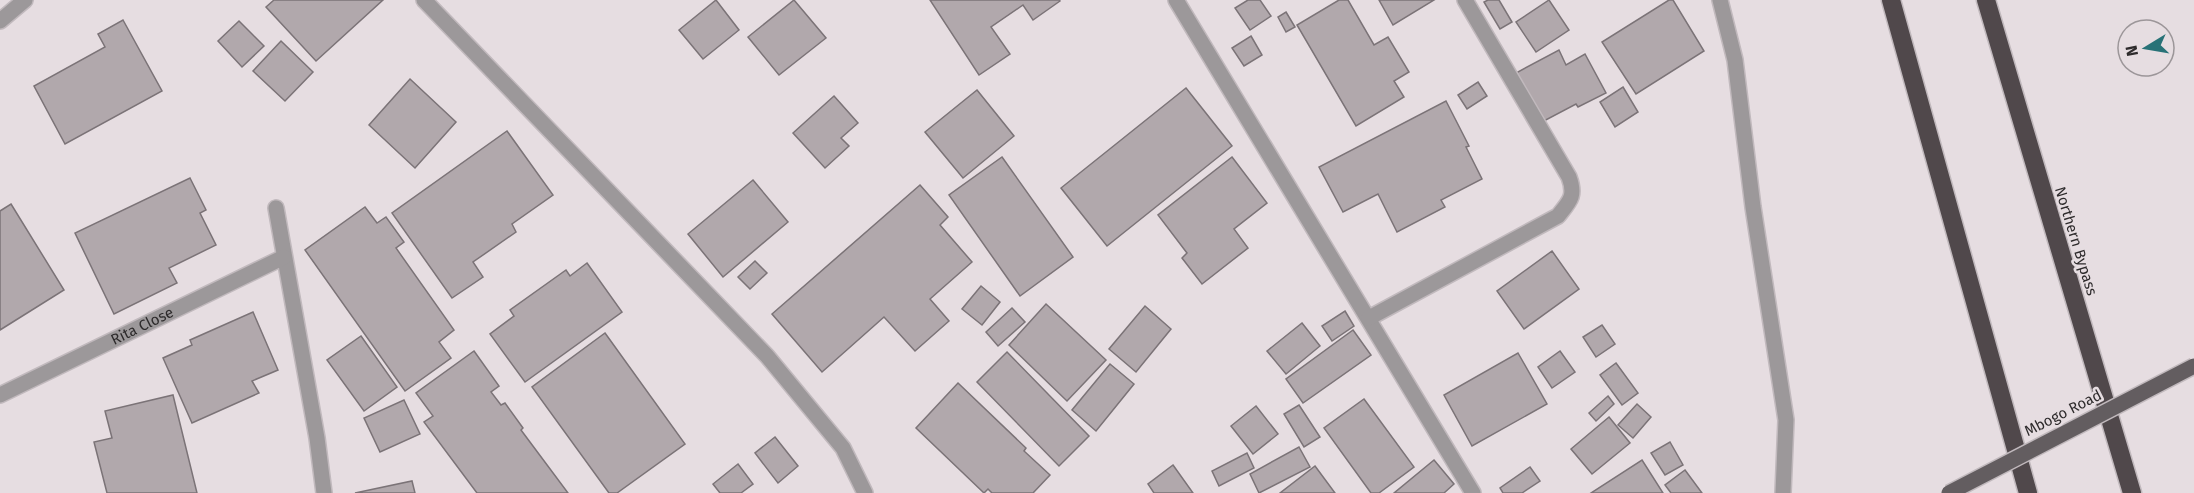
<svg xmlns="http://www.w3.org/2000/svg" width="2194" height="493" viewBox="0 0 2194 493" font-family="'Fira Sans',sans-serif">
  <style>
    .building { fill: #b1a8ac; stroke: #7b7377; stroke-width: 1.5 }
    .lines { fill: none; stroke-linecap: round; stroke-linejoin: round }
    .minor-casing { stroke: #c1b9bd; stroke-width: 18 }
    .highway-casing { stroke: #c1b9bd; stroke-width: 21 }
    .minor { stroke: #9c989a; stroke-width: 15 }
    .highway { stroke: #50484b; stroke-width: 18 }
    .major-bridge-casing { stroke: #c1b9bd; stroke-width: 18; stroke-linecap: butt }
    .major-bridge { stroke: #635d60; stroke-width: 15 }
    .labels { text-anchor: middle; stroke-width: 5; stroke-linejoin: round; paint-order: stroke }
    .street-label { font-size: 15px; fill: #2e2b2c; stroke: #e6dde1 }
  </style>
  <rect width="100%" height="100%" fill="#e6dde1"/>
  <!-- building -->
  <g class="building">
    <polygon points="274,0 383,0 316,61 266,7"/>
    <polygon points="716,0 739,30 703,59 679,30"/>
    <polygon points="794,0 826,38 779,75 748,37"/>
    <polygon points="930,0 1059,0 1060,1 1033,20 1023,5 991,27 1010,54 979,75"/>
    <polygon points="1248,0 1260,0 1271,16 1250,30 1235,8"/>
    <polygon points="1339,0 1348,0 1374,45 1388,37 1409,72 1394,81 1404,97 1356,126 1297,25"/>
    <polygon points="1379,0 1434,0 1393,25"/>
    <polygon points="1488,0 1499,0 1512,22 1500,29 1484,2"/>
    <polygon points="1549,0 1569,30 1536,52 1516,22"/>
    <polygon points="1669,0 1673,0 1704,51 1636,94 1602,42"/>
    <polygon points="1286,12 1295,27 1286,32 1278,17"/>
    <polygon points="123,20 162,91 65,144 34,86 105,47 98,34"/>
    <polygon points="239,21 264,46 242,67 218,41"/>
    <polygon points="1251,36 1262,55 1244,66 1232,48"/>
    <polygon points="281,41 313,72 285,101 253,71"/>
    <polygon points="1559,50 1566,65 1585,54 1606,93 1578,107 1576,104 1542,122 1516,73"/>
    <polygon points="410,79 456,122 415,168 369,125"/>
    <polygon points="1478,82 1487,96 1467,109 1458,95"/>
    <polygon points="1623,87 1638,112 1615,127 1600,102"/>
    <polygon points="1186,88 1232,146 1107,246 1061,188"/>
    <polygon points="977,90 1014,136 963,178 925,132"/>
    <polygon points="834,96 858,123 841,138 849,146 825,168 793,133"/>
    <polygon points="1446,101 1469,146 1466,147 1482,179 1441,200 1445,207 1397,232 1378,194 1343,212 1319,167"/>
    <polygon points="507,131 553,195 512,224 516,232 473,262 483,277 452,298 392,213"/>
    <polygon points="1002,157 1073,257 1020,296 949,195"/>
    <polygon points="1232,157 1267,203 1234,229 1248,248 1202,284 1182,258 1187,253 1158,215"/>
    <polygon points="190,178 206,210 200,213 216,245 169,268 177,283 114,314 75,233"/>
    <polygon points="753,180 788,222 723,277 688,234"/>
    <polygon points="920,185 948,217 940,225 972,262 930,299 949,321 915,351 884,317 822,372 772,314"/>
    <polygon points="11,204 64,290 0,330 0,211"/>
    <polygon points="365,207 377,223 386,217 404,242 396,248 454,330 439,342 451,358 405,391 305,250"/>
    <polygon points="1552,251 1579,289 1524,329 1497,291"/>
    <polygon points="755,261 767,273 750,289 738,277"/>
    <polygon points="587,263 622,312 525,382 490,334 514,316 510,310 566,270 570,276"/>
    <polygon points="981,286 1000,302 982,325 962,309"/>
    <polygon points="1046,304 1106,360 1067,401 1009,345"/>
    <polygon points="1145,306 1171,329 1136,372 1109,349"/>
    <polygon points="1012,308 1025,322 998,346 986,332"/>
    <polygon points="1345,311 1354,326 1332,341 1322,326"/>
    <polygon points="253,312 278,370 252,381 259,393 192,423 163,358 192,345 190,340"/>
    <polygon points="1302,323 1320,346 1286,374 1267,351"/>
    <polygon points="1602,325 1615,344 1596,357 1583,337"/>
    <polygon points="1353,330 1371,355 1303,403 1286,379"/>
    <polygon points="605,333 685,444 617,493 609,493 532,387"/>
    <polygon points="361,336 397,387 364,411 327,360"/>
    <polygon points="474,351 499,386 491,392 501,405 505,403 523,428 521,430 568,493 477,493 424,422 433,416 416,393"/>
    <polygon points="1560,351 1575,372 1552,388 1538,367"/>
    <polygon points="1007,352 1089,436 1059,466 977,382"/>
    <polygon points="1518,353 1547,404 1472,446 1444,395"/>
    <polygon points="1616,363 1638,393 1622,405 1600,375"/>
    <polygon points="1110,364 1134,384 1096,431 1072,410"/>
    <polygon points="958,383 1026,448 1024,451 1050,475 1033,493 992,493 988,489 984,493 916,428"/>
    <polygon points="173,395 197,493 107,493 94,442 112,438 105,411"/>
    <polygon points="1608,396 1614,404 1596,421 1589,413"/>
    <polygon points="1364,399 1414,467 1379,493 1371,493 1324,428"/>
    <polygon points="404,400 420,434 380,452 364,418"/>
    <polygon points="1637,404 1651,417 1633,438 1618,425"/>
    <polygon points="1299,405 1320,437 1304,447 1284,414"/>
    <polygon points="1256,406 1278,434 1253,454 1231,426"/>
    <polygon points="1609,417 1630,443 1592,474 1571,449"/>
    <polygon points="775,437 798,466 778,483 755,453"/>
    <polygon points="1670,442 1683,465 1665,475 1651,453"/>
    <polygon points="1299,447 1310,467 1259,493 1250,474"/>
    <polygon points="1247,453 1254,468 1219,486 1212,471"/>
    <polygon points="1434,460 1454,484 1444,493 1394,493"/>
    <polygon points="1642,460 1663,493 1591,493"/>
    <polygon points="738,464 753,484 741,493 720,493 713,484"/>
    <polygon points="1173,465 1193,493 1154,493 1148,484"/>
    <polygon points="1315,466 1335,493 1280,493"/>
    <polygon points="1530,467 1540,481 1522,493 1503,493 1500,488"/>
    <polygon points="1685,470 1702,493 1671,493 1665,485"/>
    <polygon points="412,481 415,493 355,493"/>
  </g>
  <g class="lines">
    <!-- minor casing -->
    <g class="minor-casing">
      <g id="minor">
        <polyline points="424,0 767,356 843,448 865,493"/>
        <polyline points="1176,0 1473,493"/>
        <polyline points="1720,0 1735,60 1753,207 1786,420 1783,493"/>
        <polyline points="0,21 25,0"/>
        <polyline points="276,208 317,438 324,493"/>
        <path d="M1369 318 1558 216C1570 201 1576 196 1569 177L1465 0"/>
        <path id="s1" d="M0 395 284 257"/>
      </g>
    </g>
    <!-- highway casing -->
    <g class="highway-casing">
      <g id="highway">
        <polyline points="1891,0 2028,493"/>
        <polyline points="1986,0 2132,493"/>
      </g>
    </g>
    <!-- minor -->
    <use href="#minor" class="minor"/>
    <!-- highway -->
    <use href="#highway" class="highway"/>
    <!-- major-bridge casing -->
    <g class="major-bridge-casing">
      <polyline id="major-bridge" points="1949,493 2194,366"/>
    </g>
    <!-- major-bridge -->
    <use href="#major-bridge" class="major-bridge"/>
  </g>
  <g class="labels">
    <!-- street labels -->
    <g class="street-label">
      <text transform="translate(2076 241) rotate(73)" y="5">Northern Bypass</text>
      <text dy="5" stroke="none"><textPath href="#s1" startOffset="158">Rita Close</textPath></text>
      <text transform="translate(2063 413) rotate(-27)" y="5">Mbogo Road</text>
    </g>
  </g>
  <!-- north arrow -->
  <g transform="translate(2146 48) rotate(259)"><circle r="28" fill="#e6dde1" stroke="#9c9699" stroke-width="1.5"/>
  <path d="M0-4.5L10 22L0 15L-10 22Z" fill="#287277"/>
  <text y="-9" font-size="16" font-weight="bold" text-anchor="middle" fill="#2e2b2c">N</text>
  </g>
</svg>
